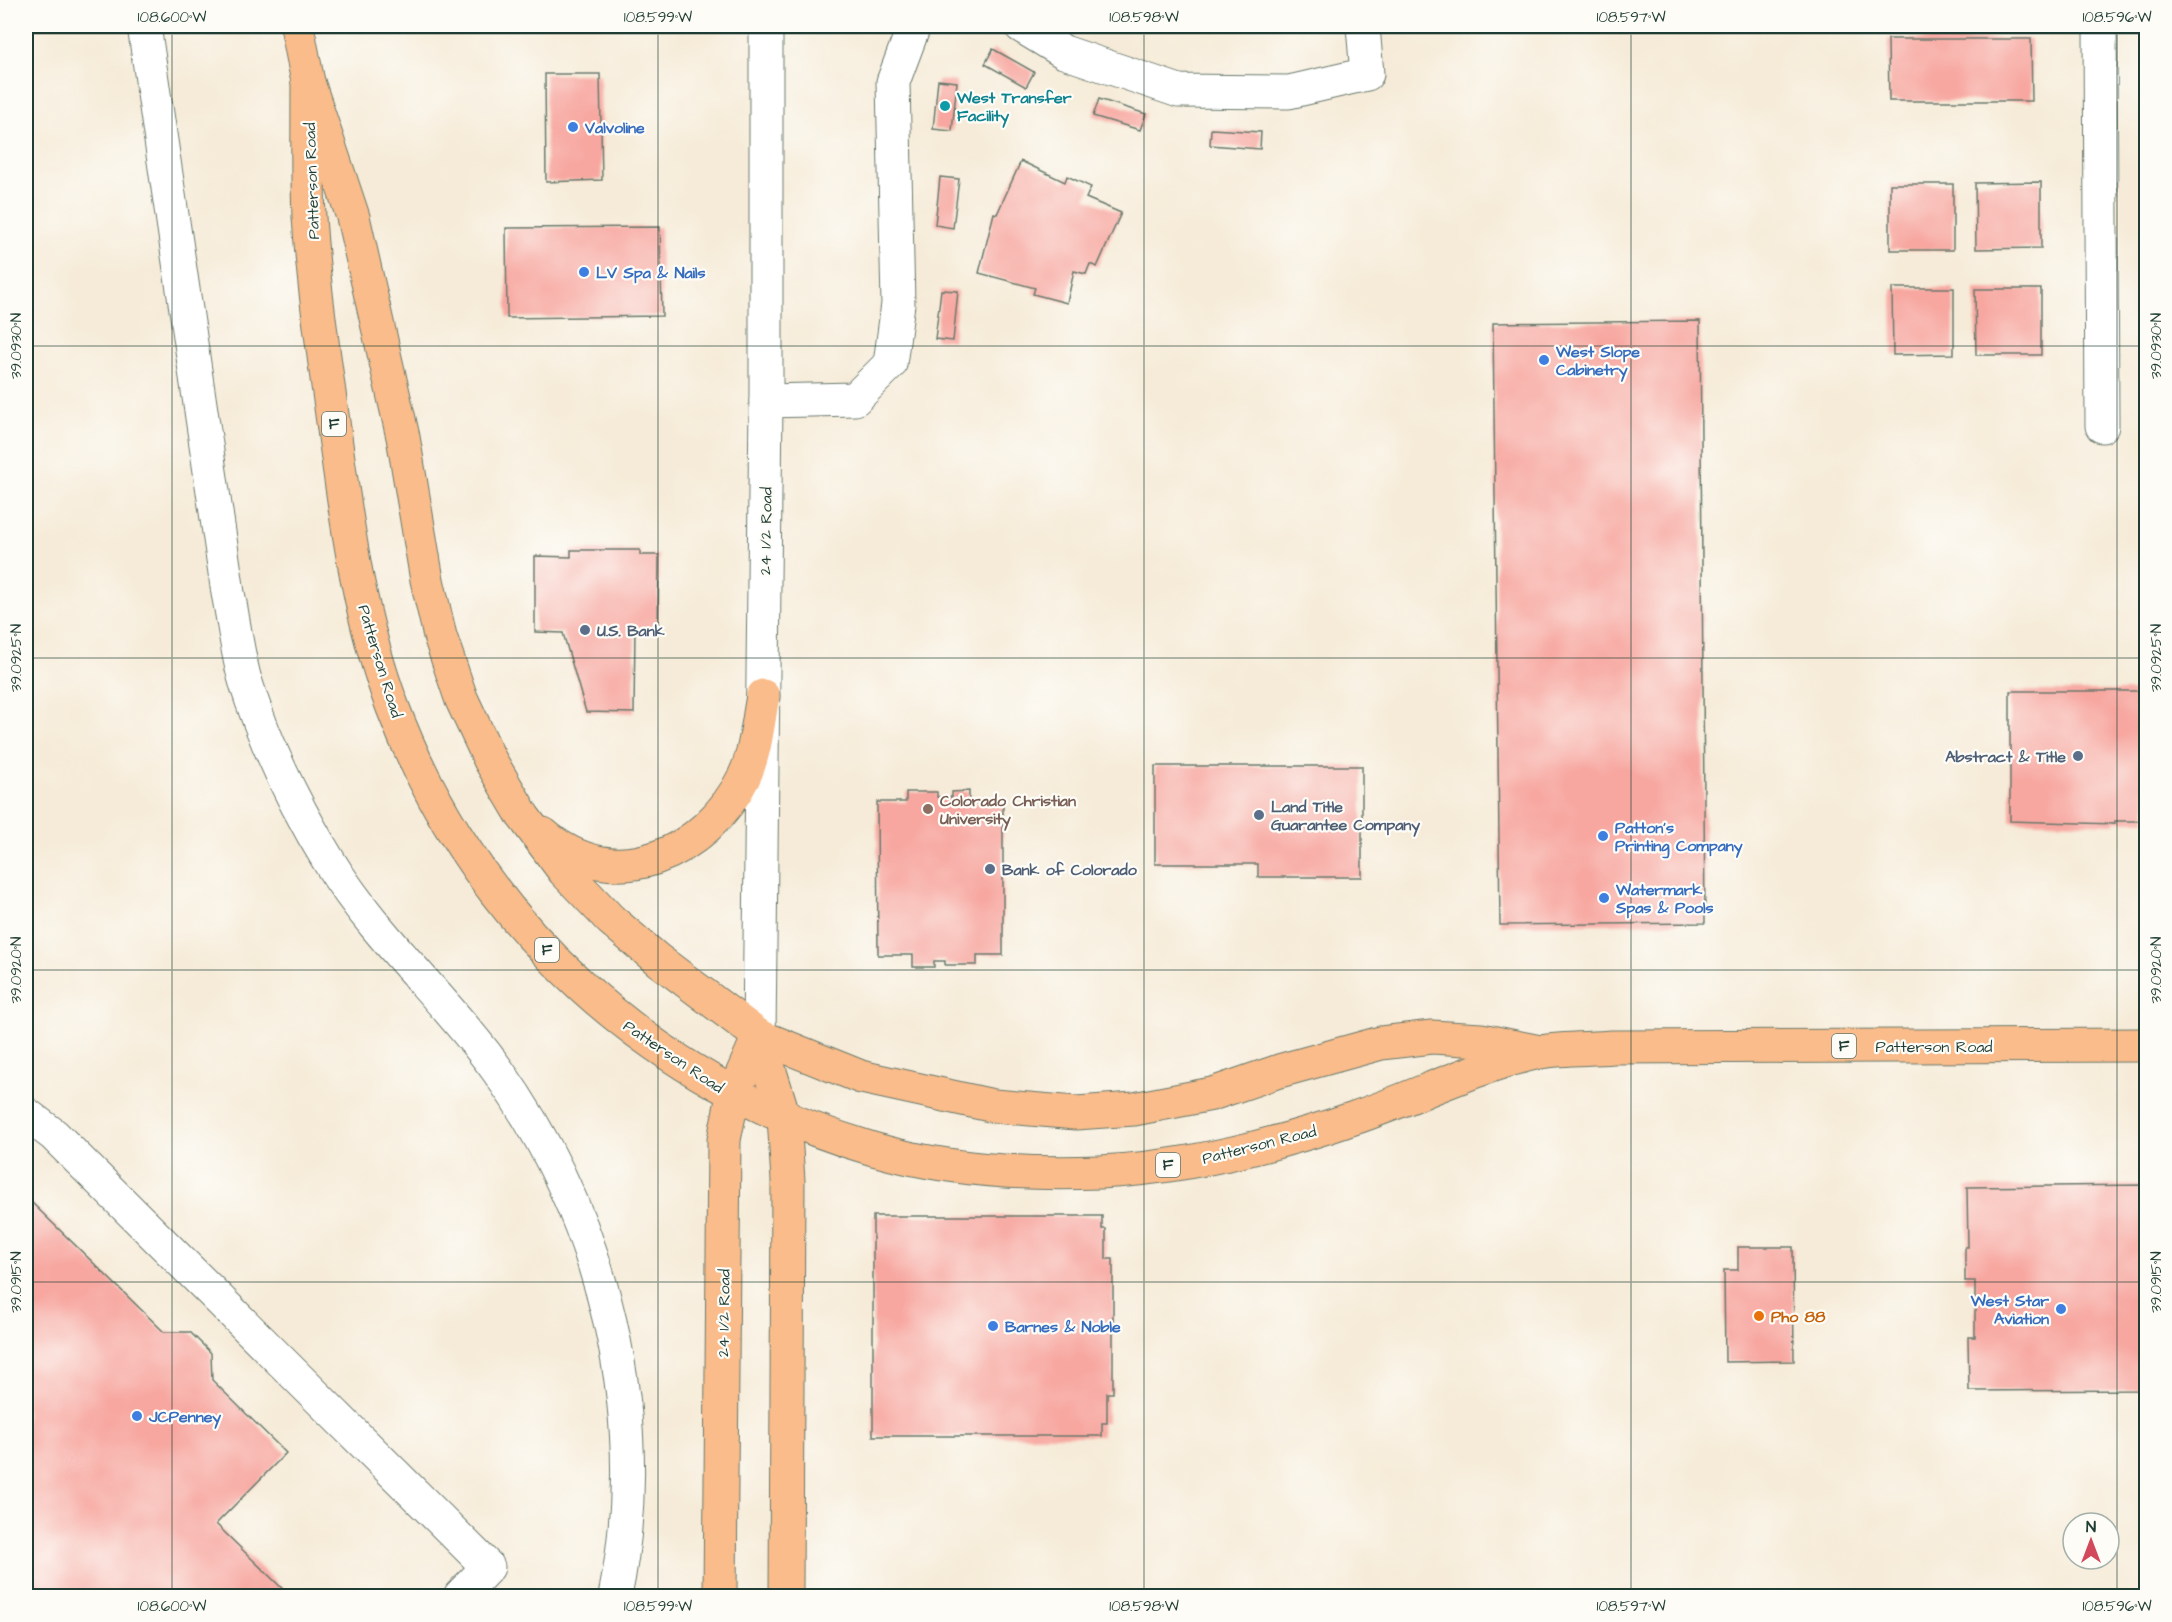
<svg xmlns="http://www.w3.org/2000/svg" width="2172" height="1622" viewBox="0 0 2172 1622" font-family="'Architects Daughter',sans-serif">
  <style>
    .building { fill: #f7a7a0 }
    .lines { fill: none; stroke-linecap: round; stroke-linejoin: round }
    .minor-casing { stroke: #6a7a6d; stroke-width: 35 }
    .major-casing { stroke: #6a7a6d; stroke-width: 35 }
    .minor { stroke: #fff; stroke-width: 33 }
    .major { stroke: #f9bc8a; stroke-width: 33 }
    .ticks { fill: none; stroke: #1f3d34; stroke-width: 1.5; stroke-opacity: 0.45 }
    .culture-dot { fill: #0f9aa8; stroke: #fdfcf7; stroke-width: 2 }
    .shop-dot { fill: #3f7fe0; stroke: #fdfcf7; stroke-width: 2 }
    .service-dot { fill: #5c6f8a; stroke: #fdfcf7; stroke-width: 2 }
    .education-dot { fill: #8d6e63; stroke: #fdfcf7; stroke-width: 2 }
    .food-dot { fill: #e8710a; stroke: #fdfcf7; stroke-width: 2 }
    .labels { text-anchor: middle; stroke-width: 4.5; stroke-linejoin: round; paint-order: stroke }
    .shield { fill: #fdfcf7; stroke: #62766e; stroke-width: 1.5 }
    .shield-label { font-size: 15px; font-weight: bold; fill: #1f3d34 }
    .culture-label { font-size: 16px; font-weight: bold; fill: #0d838f; stroke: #fdfcf7; text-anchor: start }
    .shop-label { font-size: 16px; font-weight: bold; fill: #366cbe; stroke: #fdfcf7; text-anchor: start }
    .street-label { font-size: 16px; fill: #1f3d34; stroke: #fdfcf7 }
    .service-label { font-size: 16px; font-weight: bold; fill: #4e5e75; stroke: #fdfcf7; text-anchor: start }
    .education-label { font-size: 16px; font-weight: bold; fill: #785e54; stroke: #fdfcf7; text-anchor: start }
    .food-label { font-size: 16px; font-weight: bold; fill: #c56008; stroke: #fdfcf7; text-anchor: start }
    .neatline { fill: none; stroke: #1f3d34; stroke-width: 2 }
    .ticks-label { font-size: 15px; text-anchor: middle; fill: #1f3d34 }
  </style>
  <rect width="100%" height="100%" fill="#fdfcf7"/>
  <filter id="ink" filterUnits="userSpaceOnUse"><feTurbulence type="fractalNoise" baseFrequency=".0167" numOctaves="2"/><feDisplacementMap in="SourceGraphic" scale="12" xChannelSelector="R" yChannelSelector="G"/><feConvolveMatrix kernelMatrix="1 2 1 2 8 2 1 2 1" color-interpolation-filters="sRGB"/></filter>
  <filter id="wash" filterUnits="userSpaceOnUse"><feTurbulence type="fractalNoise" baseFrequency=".008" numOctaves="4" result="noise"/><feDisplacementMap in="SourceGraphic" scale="24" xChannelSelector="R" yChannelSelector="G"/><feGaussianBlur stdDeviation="1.35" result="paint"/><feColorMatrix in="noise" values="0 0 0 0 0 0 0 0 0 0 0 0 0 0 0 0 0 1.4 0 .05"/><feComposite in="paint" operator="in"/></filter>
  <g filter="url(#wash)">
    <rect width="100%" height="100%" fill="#f6ebd8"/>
    <g id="blocks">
      <!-- building -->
      <g class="building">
        <polygon points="1888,39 2031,39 2032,101 1889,101"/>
        <polygon points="993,49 1034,72 1026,87 985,64"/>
        <polygon points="545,74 600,74 602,180 546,182"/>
        <polygon points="938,80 957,82 952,131 933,129"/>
        <polygon points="1099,99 1146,114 1140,130 1093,116"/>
        <polygon points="1211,129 1261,132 1260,149 1210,145"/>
        <polygon points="1021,161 1065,182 1067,176 1091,187 1086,198 1121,213 1097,267 1090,264 1086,274 1074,271 1067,303 1033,294 1035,288 979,273 994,213 997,214"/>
        <polygon points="940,177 959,179 953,228 935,225"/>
        <polygon points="2041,182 2041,248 1976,249 1975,183"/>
        <rect x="1890" y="184" width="63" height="66"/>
        <polygon points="660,227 662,316 507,318 506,228"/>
        <polygon points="1892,288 1954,288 1954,354 1893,355"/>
        <polygon points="1975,289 2041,289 2041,355 1976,355"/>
        <polygon points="941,290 958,291 953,341 935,339"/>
        <polygon points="1700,321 1705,923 1500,925 1493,323"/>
        <polygon points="571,550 640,550 640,555 659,555 658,628 635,628 634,713 586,712 563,633 535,632 535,556 571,557"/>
        <polygon points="2010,691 2146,691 2146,821 2115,821 2115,824 2010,821"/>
        <polygon points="1155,766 1362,766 1362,877 1258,877 1258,864 1155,864"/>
        <polygon points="969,791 969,803 1003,803 1003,955 977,955 977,965 945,965 945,961 934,961 934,967 913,967 913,955 878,955 877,802 906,802 906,792 937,792 937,797 952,797 952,792"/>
        <polygon points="2146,1185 2146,1390 1969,1391 1968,1337 1975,1337 1975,1281 1965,1281 1965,1247 1968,1247 1967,1187"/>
        <polygon points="26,1197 164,1332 190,1332 211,1353 212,1380 286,1453 216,1524 290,1596 26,1596"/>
        <polygon points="873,1216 1102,1216 1102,1229 1106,1229 1106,1259 1113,1259 1113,1393 1107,1393 1107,1423 1102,1423 1102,1436 873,1436"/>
        <polygon points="1738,1247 1793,1247 1794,1361 1725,1362 1724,1270 1738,1270"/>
      </g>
    </g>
  </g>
  <g filter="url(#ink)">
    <use href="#blocks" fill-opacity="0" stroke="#6a7a6d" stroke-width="1.5"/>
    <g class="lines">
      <!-- minor casing -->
      <g class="minor-casing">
        <g id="minor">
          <path d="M144 26 228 593C234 622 237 652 245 680 265 744 295 806 330 863 377 939 446 999 498 1071 604 1220 652 1417 615 1596"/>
          <polyline points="1021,26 1064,52 1179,91 1289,92 1367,74 1363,26"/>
          <polyline points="2100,26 2102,426"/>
          <polyline points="766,401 855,399 890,364 898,304 893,82 914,26"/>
          <polyline points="759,1036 766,401 766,26"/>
          <polyline points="26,1114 54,1135 488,1567 460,1596"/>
        </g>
      </g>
      <!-- major casing -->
      <g class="major-casing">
        <g id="major">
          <polyline points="297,26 308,82 353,217 403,437 427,580 440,636 461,698 490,760 523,816 564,871 611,920 658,960 759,1036 861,1077 994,1106 1076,1113 1134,1109 1212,1094 1279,1071 1381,1043 1432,1037 1481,1040 1540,1052"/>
          <path d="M308 82C308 127 307 172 309 217 314 293 326 369 336 444 348 533 361 624 393 708 475 924 653 1085 873 1149 946 1170 1025 1175 1100 1172 1186 1168 1273 1146 1354 1118 1416 1097 1476 1066 1540 1052 1564 1048 1589 1049 1613 1047L2146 1045"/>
          <path d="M543 834C615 897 706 853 744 777 756 752 758 722 763 696"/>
          <polyline points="759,1036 784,1117 788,1181 786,1596"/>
          <polyline points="720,1596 724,1140 733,1095 759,1036"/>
        </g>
      </g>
      <!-- minor -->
      <use href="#minor" class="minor"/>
      <!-- major -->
      <use href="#major" class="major"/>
    </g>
  </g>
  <!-- ticks -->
  <path class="ticks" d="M172 26V1596M658 26V1596M1144 26V1596M1631 26V1596M2117 26V1596M26 34H2146M26 346H2146M26 658H2146M26 970H2146M26 1282H2146M26 1594H2146"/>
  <!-- markers -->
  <circle class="culture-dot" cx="945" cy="106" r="6"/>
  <g class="shop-dot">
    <circle cx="573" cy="127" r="6"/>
    <circle cx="584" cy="272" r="6"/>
    <circle cx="1544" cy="360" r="6"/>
    <circle cx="1603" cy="836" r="6"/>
    <circle cx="1604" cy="898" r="6"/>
    <circle cx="2061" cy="1309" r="6"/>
    <circle cx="993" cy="1326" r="6"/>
    <circle cx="137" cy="1416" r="6"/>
  </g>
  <g class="service-dot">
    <circle cx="585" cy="630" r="6"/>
    <circle cx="2078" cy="756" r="6"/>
    <circle cx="1259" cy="815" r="6"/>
    <circle cx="990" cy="869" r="6"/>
  </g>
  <circle class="education-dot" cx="928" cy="809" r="6"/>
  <circle class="food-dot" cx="1759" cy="1316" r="6"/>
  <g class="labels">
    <!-- shield labels -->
    <g class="shield">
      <rect x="322" y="412" width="24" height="24" rx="4.5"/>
      <rect x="535" y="938" width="24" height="24" rx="4.5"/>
      <rect x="1832" y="1034" width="24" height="24" rx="4.5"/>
      <rect x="1156" y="1153" width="24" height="24" rx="4.5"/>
    </g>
    <g class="shield-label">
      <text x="334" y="429">F</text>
      <text x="547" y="955">F</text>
      <text x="1844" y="1051">F</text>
      <text x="1168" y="1170">F</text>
    </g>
    <!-- culture labels -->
    <g class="culture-label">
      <text x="957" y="103">West Transfer<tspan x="957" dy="18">Facility</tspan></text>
    </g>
    <!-- shop labels -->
    <g class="shop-label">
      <text x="585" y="133">Valvoline</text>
      <text x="596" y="278">LV Spa &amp; Nails</text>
      <text x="1556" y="357">West Slope<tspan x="1556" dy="18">Cabinetry</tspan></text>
      <text x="1615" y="833">Patton's<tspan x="1615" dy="18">Printing Company</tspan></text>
      <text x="1616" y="895">Watermark<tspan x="1616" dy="18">Spas &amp; Pools</tspan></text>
      <text x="2049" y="1306" text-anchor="end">West Star<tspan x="2049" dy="18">Aviation</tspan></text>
      <text x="1005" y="1332">Barnes &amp; Noble</text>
      <text x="149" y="1422">JCPenney</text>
    </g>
    <!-- street labels -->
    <g class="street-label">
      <text transform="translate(311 181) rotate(-92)" y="6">Patterson Road</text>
      <text transform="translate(765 531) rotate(-89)" y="6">24 1/2 Road</text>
      <text transform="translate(381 661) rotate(73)" y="6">Patterson Road</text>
      <text x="1934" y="1052">Patterson Road</text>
      <text transform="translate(674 1056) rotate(34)" y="6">Patterson Road</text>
      <text transform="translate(1259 1144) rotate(-14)" y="6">Patterson Road</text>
      <text transform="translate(723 1313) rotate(-89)" y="6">24 1/2 Road</text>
    </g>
    <!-- service labels -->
    <g class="service-label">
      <text x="597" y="636">U.S. Bank</text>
      <text x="2066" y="762" text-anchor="end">Abstract &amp; Title</text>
      <text x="1271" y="812">Land Title<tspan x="1271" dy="18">Guarantee Company</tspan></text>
      <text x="1002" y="875">Bank of Colorado</text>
    </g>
    <!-- education labels -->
    <g class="education-label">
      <text x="940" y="806">Colorado Christian<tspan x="940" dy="18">University</tspan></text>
    </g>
    <!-- food labels -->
    <g class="food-label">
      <text x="1771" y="1322">Pho 88</text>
    </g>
  </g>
  <!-- margin -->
  <rect width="2172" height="1622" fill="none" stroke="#fdfcf7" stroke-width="66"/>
  <!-- north arrow -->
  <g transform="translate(2091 1541)"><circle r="28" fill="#fdfcf7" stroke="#a4b0a9" stroke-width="1.5"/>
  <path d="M0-4.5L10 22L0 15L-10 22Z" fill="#d1495b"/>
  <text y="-9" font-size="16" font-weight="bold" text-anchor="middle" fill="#1f3d34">N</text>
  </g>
  <rect x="33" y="33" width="2106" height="1556" class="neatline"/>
  <g class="ticks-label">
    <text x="172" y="22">108.600°W</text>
    <text x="658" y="22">108.599°W</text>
    <text x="1144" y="22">108.598°W</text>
    <text x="1631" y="22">108.597°W</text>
    <text x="2117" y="22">108.596°W</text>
    <text transform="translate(16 346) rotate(-90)" y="5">39.0930°N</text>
    <text transform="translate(2156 346) rotate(-90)" y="5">39.0930°N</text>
    <text transform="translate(16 658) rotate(-90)" y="5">39.0925°N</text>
    <text transform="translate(2156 658) rotate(-90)" y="5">39.0925°N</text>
    <text transform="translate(16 970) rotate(-90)" y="5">39.0920°N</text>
    <text transform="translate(2156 970) rotate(-90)" y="5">39.0920°N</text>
    <text transform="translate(16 1282) rotate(-90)" y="5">39.0915°N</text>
    <text transform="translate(2156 1282) rotate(-90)" y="5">39.0915°N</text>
    <text x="172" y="1611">108.600°W</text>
    <text x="658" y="1611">108.599°W</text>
    <text x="1144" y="1611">108.598°W</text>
    <text x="1631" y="1611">108.597°W</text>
    <text x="2117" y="1611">108.596°W</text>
  </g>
</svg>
